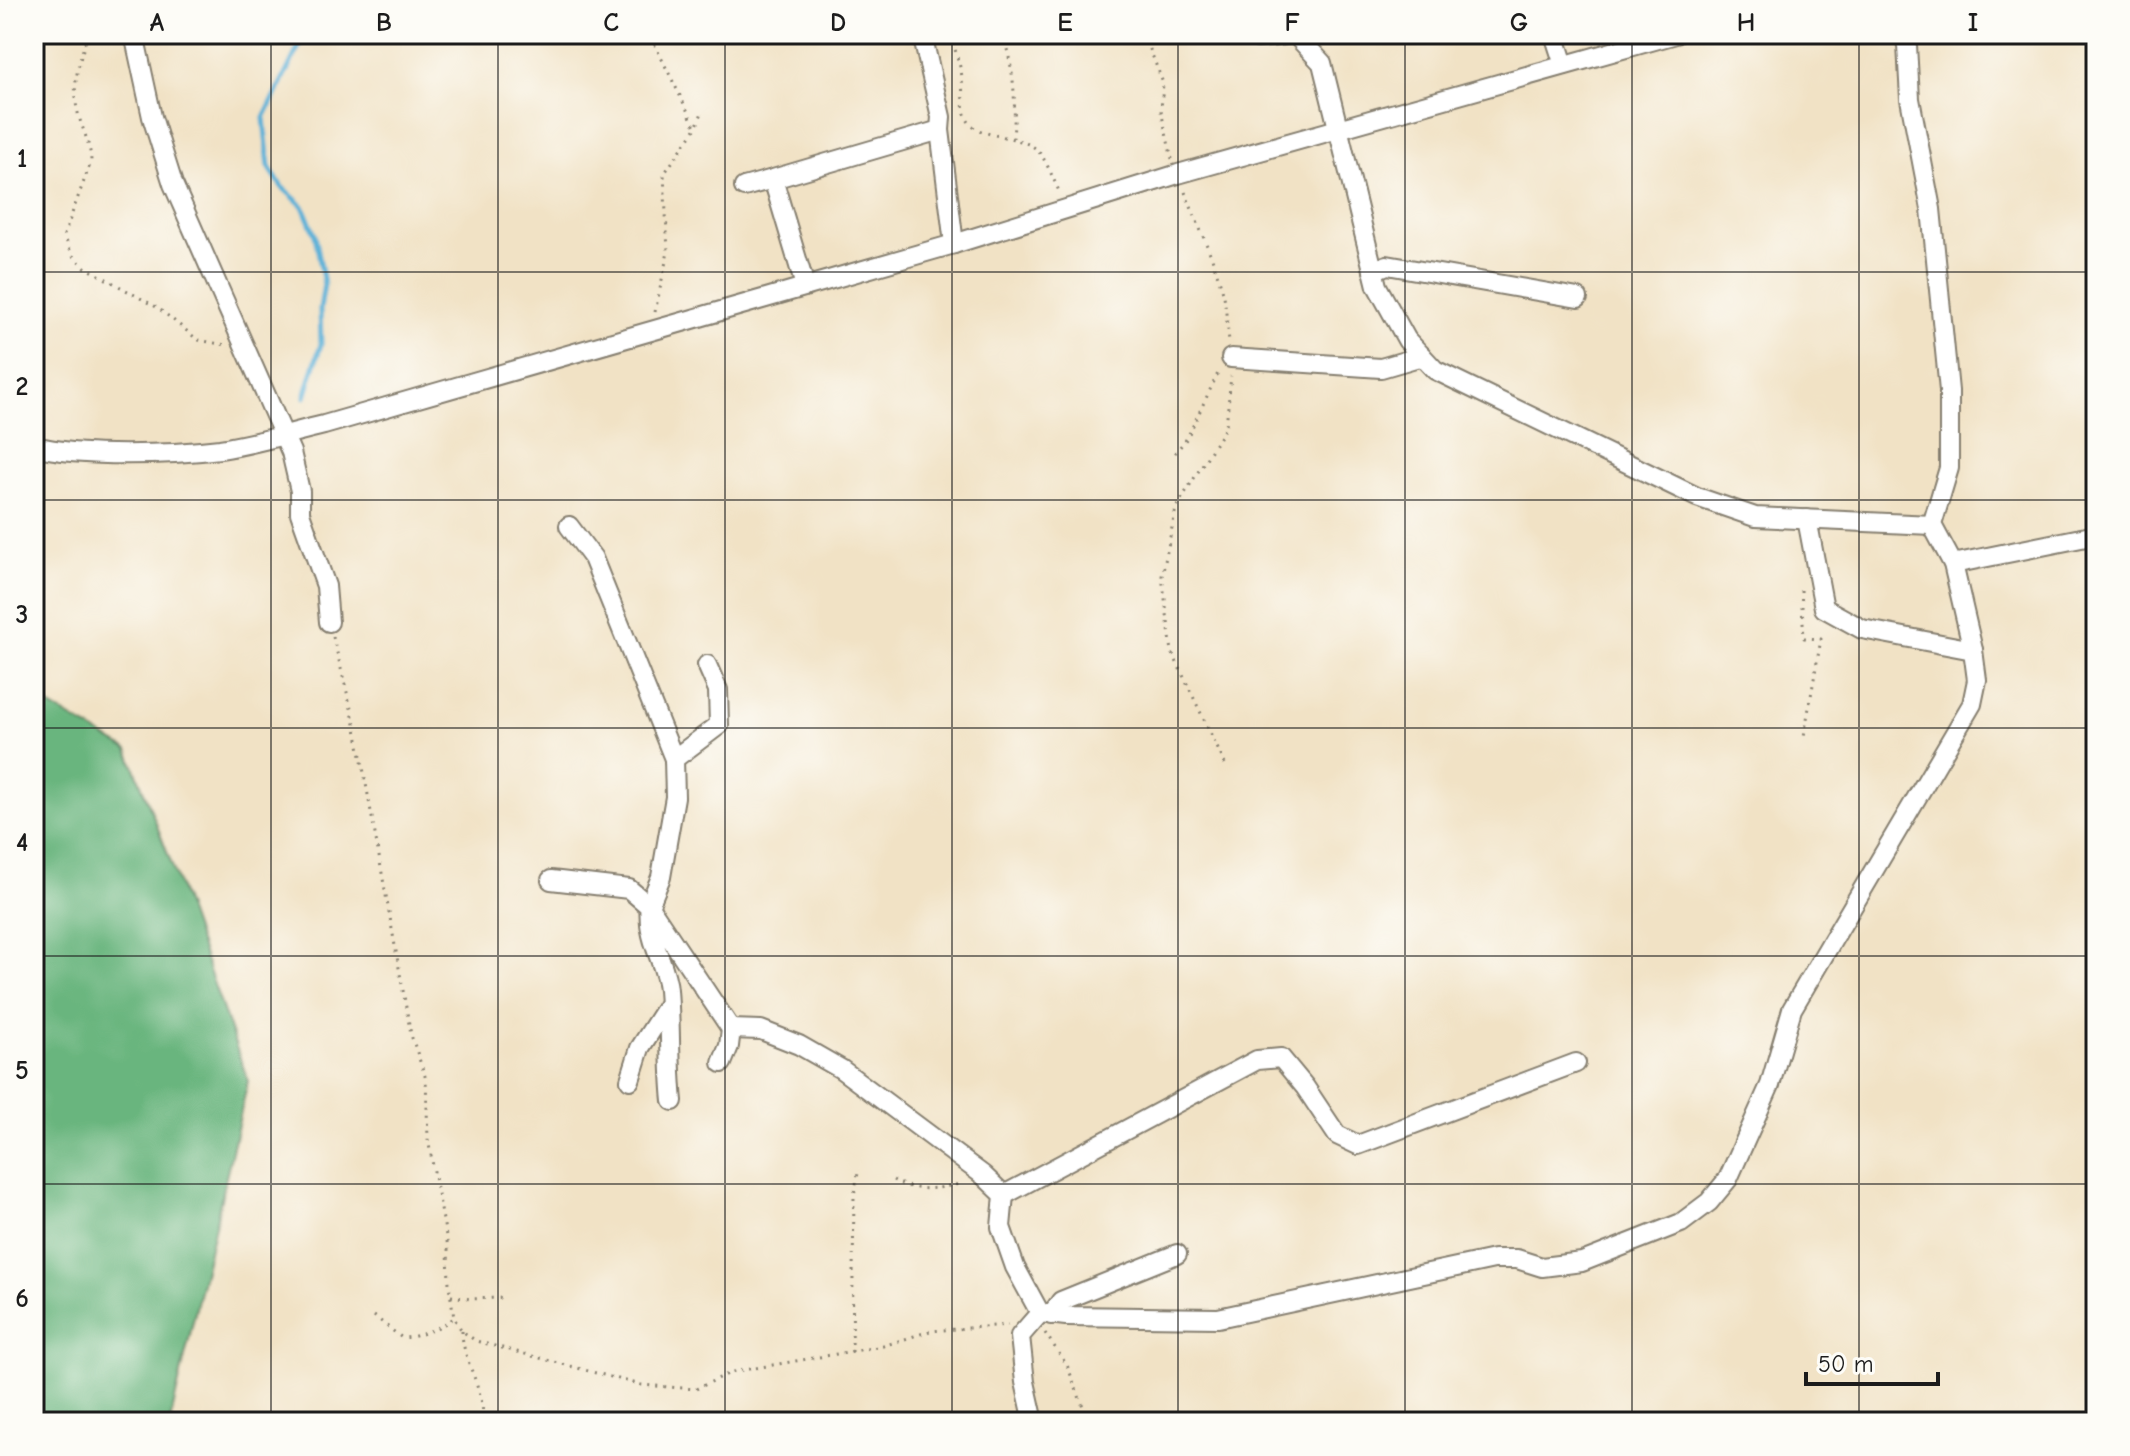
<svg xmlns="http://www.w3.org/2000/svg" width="2130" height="1456" viewBox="0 0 2130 1456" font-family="'Comic Neue',sans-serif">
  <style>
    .forest { fill: #69b57e; stroke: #42684d; stroke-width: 2 }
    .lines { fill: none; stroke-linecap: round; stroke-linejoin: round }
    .stream { stroke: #5ab0d7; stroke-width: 5 }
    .minor-casing { stroke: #867f70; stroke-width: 22 }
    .path { stroke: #867f70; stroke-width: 3; stroke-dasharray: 2 6; stroke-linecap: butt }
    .minor { stroke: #fff; stroke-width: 18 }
    .grid { fill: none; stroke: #1c1c1c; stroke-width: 2; stroke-opacity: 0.55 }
    .neatline { fill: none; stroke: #1c1c1c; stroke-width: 3 }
    .grid-label { font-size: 26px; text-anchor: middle; font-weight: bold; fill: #1c1c1c }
  </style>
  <rect width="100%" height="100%" fill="#fdfcf7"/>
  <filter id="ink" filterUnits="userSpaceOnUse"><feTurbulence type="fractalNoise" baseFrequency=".0125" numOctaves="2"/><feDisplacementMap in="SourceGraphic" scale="16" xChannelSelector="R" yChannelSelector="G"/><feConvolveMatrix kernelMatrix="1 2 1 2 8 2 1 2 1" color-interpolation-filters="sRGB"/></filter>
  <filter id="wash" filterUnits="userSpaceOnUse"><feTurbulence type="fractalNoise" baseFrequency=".006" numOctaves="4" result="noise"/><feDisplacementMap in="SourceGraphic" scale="32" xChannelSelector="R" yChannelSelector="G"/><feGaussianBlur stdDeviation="1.8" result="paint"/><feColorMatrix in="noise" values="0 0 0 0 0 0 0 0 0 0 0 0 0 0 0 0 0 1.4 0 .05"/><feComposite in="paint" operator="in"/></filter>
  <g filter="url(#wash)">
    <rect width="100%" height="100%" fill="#f1e2c5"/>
    <!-- forest -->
    <polygon class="forest" points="34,697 128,750 169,857 248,1081 170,1422 34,1422"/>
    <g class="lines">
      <!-- stream -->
      <polyline class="stream" points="305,34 264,118 269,167 282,187 303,206 315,235 324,284 320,309 321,344 305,397"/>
    </g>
  </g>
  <g filter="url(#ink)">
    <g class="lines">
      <!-- minor casing -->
      <g class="minor-casing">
        <g id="minor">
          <polyline points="134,34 152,117 173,184 291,452 300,491 300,513 326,586 329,622"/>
          <polyline points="922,34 941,117 940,130"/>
          <polyline points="1255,34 1258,38 1295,34 1322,63 1377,286 1407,340 1435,370 1697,497 1755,517 1932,525"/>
          <polyline points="1554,34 1564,65"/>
          <polyline points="773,179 940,130 954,244"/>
          <polyline points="744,187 773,179 805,286"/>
          <polyline points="1373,271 1387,265 1578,298"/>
          <polyline points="1231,358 1381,368 1422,356"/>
          <path d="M34 446C83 458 170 455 220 449 255 444 290 433 324 425L954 244 1178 174 1676 34"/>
          <polyline points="1807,519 1824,608 1862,629 1973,650"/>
          <polyline points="569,526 593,558 674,759 675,797 661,877 649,906 731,1029 761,1030 799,1045 841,1069 983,1175 1004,1195 1001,1227 1015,1267 1040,1313"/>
          <polyline points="1953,564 2096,535"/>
          <polyline points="674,759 719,725 718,690 707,665"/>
          <path d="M551 880 629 889 649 906C650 914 649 922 651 930 654 950 667 970 668 990 671 1026 669 1063 673 1101"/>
          <polyline points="722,1063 729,1046 731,1029"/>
          <polyline points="630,1080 640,1048 667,1006"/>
          <polyline points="1004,1195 1257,1060 1281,1058 1305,1087 1337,1135 1358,1145 1576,1063"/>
          <polyline points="1040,1313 1066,1316 1218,1318 1494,1259 1517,1259 1542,1267 1582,1262 1681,1223 1709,1202 1728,1179 1770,1085 1792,1009 1972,704 1977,680 1973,650 1953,564 1932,525 1949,468 1949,391 1931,209 1910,99 1907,45 1903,34"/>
          <polyline points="1051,1315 1061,1301 1177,1254"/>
          <polyline points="1034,1422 1025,1382 1020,1336 1040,1313"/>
        </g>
      </g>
      <!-- path -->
      <g class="path">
        <path d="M88 34C81 55 73 79 76 102 78 123 91 141 91 162L64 235 72 255 85 267 158 308 198 340 226 345"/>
        <path d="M953 34C953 49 960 62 962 77 964 96 958 122 981 131 999 138 1019 137 1035 148 1045 156 1053 179 1059 191"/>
        <path d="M1002 34C1015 69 1016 102 1013 138"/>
        <polyline points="1144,34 1163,83 1161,111 1172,159"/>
        <polyline points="651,37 696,128"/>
        <polyline points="1185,192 1212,258 1224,295 1229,341"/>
        <polyline points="655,312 668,252 664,174 696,128 703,110"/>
        <polyline points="1175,453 1187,438 1220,369"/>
        <polyline points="1801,590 1804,638 1821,639 1804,736"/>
        <polyline points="333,637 356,728 411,1035 426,1079 428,1139 448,1247 449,1285 454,1318 462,1331 476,1341 641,1385 696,1389 732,1372 883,1346 930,1331 1008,1325"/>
        <polyline points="1225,764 1172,652 1162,576 1176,508 1226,426 1231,376"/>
        <path d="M893 1180C915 1193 939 1189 963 1183"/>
        <polyline points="451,1296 470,1299 503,1298"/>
        <path d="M374 1316 402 1338C421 1337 438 1328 454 1318"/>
        <path d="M462 1331C462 1362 487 1391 482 1422"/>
        <polyline points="1045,1333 1067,1365 1089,1422"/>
        <polyline points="852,1352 854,1196 858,1173"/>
      </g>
      <!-- minor -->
      <use href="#minor" class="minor"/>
    </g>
  </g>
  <!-- grid -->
  <path class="grid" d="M271 34V1422M498 34V1422M725 34V1422M952 34V1422M1178 34V1422M1405 34V1422M1632 34V1422M1859 34V1422M34 272H2096M34 500H2096M34 728H2096M34 956H2096M34 1184H2096"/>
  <!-- margin -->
  <rect width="2130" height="1456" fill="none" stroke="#fdfcf7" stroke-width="88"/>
  <!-- scale -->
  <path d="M1806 1372v12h132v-12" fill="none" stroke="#1c1c1c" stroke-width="4"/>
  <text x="1818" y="1372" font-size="24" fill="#1c1c1c" stroke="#fdfcf7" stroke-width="6" paint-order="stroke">50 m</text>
  <rect x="44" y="44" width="2042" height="1368" class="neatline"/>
  <g class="grid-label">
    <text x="157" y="31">A</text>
    <text x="384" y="31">B</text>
    <text x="611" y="31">C</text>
    <text x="838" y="31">D</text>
    <text x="1065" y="31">E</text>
    <text x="1292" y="31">F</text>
    <text x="1519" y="31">G</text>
    <text x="1746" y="31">H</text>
    <text x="1973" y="31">I</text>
    <text x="22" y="167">1</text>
    <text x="22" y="395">2</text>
    <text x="22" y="623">3</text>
    <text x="22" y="851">4</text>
    <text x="22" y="1079">5</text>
    <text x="22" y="1307">6</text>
  </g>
</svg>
